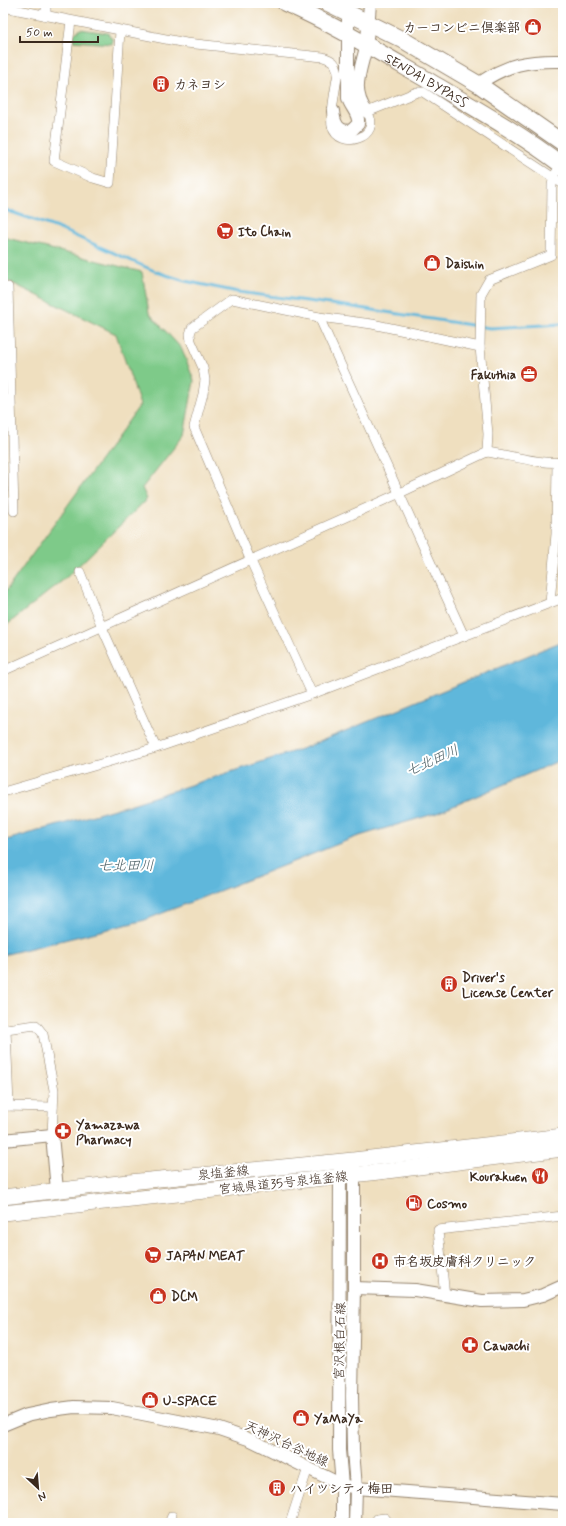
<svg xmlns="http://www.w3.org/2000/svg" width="566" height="1526" viewBox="0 0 566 1526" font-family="Mynerve,'Klee One',sans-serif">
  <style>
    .green { fill: #7eca89; stroke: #5c7a54 }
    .water { fill: #5eb7db; stroke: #4c707c }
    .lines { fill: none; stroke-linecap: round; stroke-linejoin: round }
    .stream { stroke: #5eb7db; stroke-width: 3 }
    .minor-casing { stroke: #95846e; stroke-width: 10 }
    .tertiary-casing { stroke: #95846e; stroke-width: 14 }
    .primary-casing { stroke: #95846e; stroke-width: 16 }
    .trunk-casing { stroke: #95846e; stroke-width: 18 }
    .minor { stroke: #fff; stroke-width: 9 }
    .tertiary { stroke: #fff; stroke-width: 12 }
    .primary { stroke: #fff; stroke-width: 15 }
    .trunk { stroke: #fff; stroke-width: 16 }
    .labels { text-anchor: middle; stroke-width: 4; stroke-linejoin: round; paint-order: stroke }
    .poi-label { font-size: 13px; font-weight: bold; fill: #3b2a1e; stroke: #fff; text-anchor: start }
    .street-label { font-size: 13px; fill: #3b2a1e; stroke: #fff }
    .water-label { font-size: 14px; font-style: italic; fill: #475b60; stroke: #fff }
  </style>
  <rect width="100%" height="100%" fill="#fff"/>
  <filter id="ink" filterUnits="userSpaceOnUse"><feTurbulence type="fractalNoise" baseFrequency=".025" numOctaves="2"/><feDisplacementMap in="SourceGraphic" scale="8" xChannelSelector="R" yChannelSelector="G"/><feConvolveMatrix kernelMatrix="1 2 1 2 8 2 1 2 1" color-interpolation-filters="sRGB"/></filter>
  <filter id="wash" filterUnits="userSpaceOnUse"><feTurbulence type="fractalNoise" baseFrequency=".012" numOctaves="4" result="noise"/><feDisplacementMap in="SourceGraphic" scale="16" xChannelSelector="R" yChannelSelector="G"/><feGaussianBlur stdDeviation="0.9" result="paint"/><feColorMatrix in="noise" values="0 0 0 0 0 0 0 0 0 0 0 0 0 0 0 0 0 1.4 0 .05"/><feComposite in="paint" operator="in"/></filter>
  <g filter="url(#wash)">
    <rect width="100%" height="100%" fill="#efdfbf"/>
    <!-- green -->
    <g class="green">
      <polygon points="80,29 108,33 112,39 112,44 73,41 74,34"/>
      <polygon points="3,237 142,272 149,313 182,349 194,381 184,435 142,488 147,499 67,577 3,628 3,595 140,405 116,334 10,282 3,281"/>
    </g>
    <!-- water -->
    <polygon class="water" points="563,641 563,759 437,813 356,837 145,920 3,955 3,841 132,804 304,748"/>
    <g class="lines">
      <!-- stream -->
      <polyline class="stream" points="3,209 57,228 157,272 185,281 238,292 353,307 490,328 563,324"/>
    </g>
  </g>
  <g filter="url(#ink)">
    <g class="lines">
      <!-- minor casing -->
      <g class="minor-casing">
        <g id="minor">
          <polyline points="46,3 46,16"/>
          <path d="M3 7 186 43 323 57C333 60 336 63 338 73 336 84 330 118 332 126 339 152 384 137 367 112L417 92H423L563 184"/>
          <polyline points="71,21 54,161 93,178 110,183 120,31"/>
          <polyline points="8,287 14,511"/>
          <polyline points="319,317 464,636"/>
          <path d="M487 452C508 455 543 465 563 462"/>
          <polyline points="80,572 102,627 156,748"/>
          <polyline points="550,603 556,534 557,463"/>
          <polyline points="3,671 400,493 487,452 488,434 480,347 481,294 489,280 551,255 552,185 554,176 561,165"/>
          <polyline points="312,694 250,559 194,427 203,394 205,380 203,368 191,341 190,334 192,328 232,299 319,317 372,324 480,347"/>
          <polyline points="3,792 156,748 312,694 563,598"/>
          <polyline points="3,1106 53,1107"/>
          <polyline points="9,1106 6,1029 36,1025 43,1034 54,1090 52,1135"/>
          <polyline points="445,1296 438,1230 563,1216"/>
          <polyline points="169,1523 172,1516"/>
          <polyline points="290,1523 308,1468"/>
          <polyline points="375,1523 377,1519 385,1518 389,1523"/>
        </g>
      </g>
      <!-- tertiary casing -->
      <g class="tertiary-casing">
        <g id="tertiary">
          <path d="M478 84C508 64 527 60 563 61"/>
          <path d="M333 111C334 122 338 134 352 130L358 124C360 114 350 107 348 98V3"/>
          <path d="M367 112C350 91 361 70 366 47 368 32 369 17 370 3"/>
          <polyline points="3,1140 52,1135 57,1190"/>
          <polyline points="354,1167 354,1288 352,1396 353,1450 356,1488 355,1523"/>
          <polyline points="340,1168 339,1450 342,1485 342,1523"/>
          <polyline points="354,1288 415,1290 482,1301 523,1300 543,1295 563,1286"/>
          <polyline points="3,1425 27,1415 51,1410 74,1407 112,1408 219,1429 251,1440 342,1485 356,1488 563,1504"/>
        </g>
      </g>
      <!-- primary casing -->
      <g class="primary-casing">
        <g id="primary">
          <polyline points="3,1197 119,1183 353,1160 563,1136"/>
          <polyline points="3,1213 379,1172 563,1149"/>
        </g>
      </g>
      <!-- trunk casing -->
      <g class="trunk-casing">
        <g id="trunk">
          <path id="s1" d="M285 3C335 25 382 54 429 81 475 108 521 134 563 166"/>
          <polyline points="328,3 403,40 478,84 563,143"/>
        </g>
      </g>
      <!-- minor -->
      <use href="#minor" class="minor"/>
      <!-- tertiary -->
      <use href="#tertiary" class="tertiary"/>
      <!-- primary -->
      <use href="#primary" class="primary"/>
      <!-- trunk -->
      <use href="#trunk" class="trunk"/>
    </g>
  </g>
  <!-- icons -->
  <defs>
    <g id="shop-disc" transform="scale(0.9)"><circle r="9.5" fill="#c8321e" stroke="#fff"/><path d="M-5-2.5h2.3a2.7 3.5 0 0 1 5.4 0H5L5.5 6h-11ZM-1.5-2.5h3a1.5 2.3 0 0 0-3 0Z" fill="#fff"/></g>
    <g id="building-disc" transform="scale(0.9)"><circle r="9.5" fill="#c8321e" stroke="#fff"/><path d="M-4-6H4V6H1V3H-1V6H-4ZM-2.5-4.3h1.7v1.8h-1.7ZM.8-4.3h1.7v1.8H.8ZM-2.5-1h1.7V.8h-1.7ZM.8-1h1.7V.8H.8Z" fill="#fff"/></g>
    <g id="supermarket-disc" transform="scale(0.9)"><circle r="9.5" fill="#c8321e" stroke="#fff"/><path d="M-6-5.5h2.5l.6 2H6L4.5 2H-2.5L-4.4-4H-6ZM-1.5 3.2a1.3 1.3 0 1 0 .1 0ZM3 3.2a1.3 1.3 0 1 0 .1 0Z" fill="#fff"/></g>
    <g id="office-disc" transform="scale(0.9)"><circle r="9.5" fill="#c8321e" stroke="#fff"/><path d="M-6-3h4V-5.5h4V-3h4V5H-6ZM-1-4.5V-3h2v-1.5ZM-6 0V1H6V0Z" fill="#fff"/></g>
    <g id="pharmacy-disc" transform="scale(0.9)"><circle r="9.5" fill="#c8321e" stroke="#fff"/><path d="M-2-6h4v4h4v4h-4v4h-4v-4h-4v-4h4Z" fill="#fff"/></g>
    <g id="restaurant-disc" transform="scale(0.9)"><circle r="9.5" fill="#c8321e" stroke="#fff"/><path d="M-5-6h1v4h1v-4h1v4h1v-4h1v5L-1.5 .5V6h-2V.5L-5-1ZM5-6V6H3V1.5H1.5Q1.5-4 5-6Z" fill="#fff"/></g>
    <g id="fuel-disc" transform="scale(0.9)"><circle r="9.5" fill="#c8321e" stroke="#fff"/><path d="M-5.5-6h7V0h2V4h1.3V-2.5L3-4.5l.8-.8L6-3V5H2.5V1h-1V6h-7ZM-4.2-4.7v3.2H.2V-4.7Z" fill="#fff"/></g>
    <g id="hospital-disc" transform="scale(0.9)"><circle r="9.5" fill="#c8321e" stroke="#fff"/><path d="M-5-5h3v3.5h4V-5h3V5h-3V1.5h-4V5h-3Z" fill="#fff"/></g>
  </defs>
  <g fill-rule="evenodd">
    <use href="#shop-disc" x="533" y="27"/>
    <use href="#building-disc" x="161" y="84"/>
    <use href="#supermarket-disc" x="225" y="231"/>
    <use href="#shop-disc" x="432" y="263"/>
    <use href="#office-disc" x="529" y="374"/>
    <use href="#building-disc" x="449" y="984"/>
    <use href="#pharmacy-disc" x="63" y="1131"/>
    <use href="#restaurant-disc" x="540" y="1176"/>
    <use href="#fuel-disc" x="414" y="1203"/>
    <use href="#supermarket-disc" x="153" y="1255"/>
    <use href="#hospital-disc" x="380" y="1261"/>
    <use href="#shop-disc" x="158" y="1296"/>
    <use href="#pharmacy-disc" x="470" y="1345"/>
    <use href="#shop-disc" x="150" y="1400"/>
    <use href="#shop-disc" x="301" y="1418"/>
    <use href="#building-disc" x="277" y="1488"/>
  </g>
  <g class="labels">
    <!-- poi labels -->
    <g class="poi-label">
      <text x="520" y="32" text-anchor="end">カーコンビニ倶楽部</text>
      <text x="174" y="89">カネヨシ</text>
      <text x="238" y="236">Ito Chain</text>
      <text x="445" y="268">Daishin</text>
      <text x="516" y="379" text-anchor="end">Fakuthia</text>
      <text x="462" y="982">Driver's<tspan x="462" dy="15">License Center</tspan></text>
      <text x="76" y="1129">Yamazawa<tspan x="76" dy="15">Pharmacy</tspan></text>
      <text x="527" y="1181" text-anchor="end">Kourakuen</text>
      <text x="427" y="1208">Cosmo</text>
      <text x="166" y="1260">JAPAN MEAT</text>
      <text x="393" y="1266">市名坂皮膚科クリニック</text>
      <text x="171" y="1301">DCM</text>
      <text x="483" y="1350">Cawachi</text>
      <text x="163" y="1405">U-SPACE</text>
      <text x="314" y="1423">YaMaYa</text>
      <text x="290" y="1493">ハイツシティ梅田</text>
    </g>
    <!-- street labels -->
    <g class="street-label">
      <text dy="5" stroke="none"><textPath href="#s1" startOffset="161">SENDAI BYPASS</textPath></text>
      <text transform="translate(223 1172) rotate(-6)" y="5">泉塩釜線</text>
      <text transform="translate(283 1182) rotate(-6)" y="5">宮城県道35号泉塩釜線</text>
      <text transform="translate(339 1341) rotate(-89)" y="5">宮沢根白石線</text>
      <text transform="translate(287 1443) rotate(25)" y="5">天神沢台谷地線</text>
    </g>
    <!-- water labels -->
    <g class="water-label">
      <text transform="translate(432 760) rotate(-24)" y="5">七北田川</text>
      <text x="126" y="870">七北田川</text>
    </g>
  </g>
  <!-- margin -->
  <rect width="566" height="1526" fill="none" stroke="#fff" stroke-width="16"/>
  <!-- north arrow -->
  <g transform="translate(38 1488) rotate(154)" stroke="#ffffff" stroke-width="3" paint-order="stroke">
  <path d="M0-3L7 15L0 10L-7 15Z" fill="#3b2a1e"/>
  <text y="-6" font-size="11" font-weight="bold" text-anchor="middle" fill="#3b2a1e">N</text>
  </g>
  <!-- scale -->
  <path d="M20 36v6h78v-6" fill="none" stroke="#3b2a1e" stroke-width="2"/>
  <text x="26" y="36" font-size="12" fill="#3b2a1e" stroke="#ffffff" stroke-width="3" paint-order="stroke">50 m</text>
</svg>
